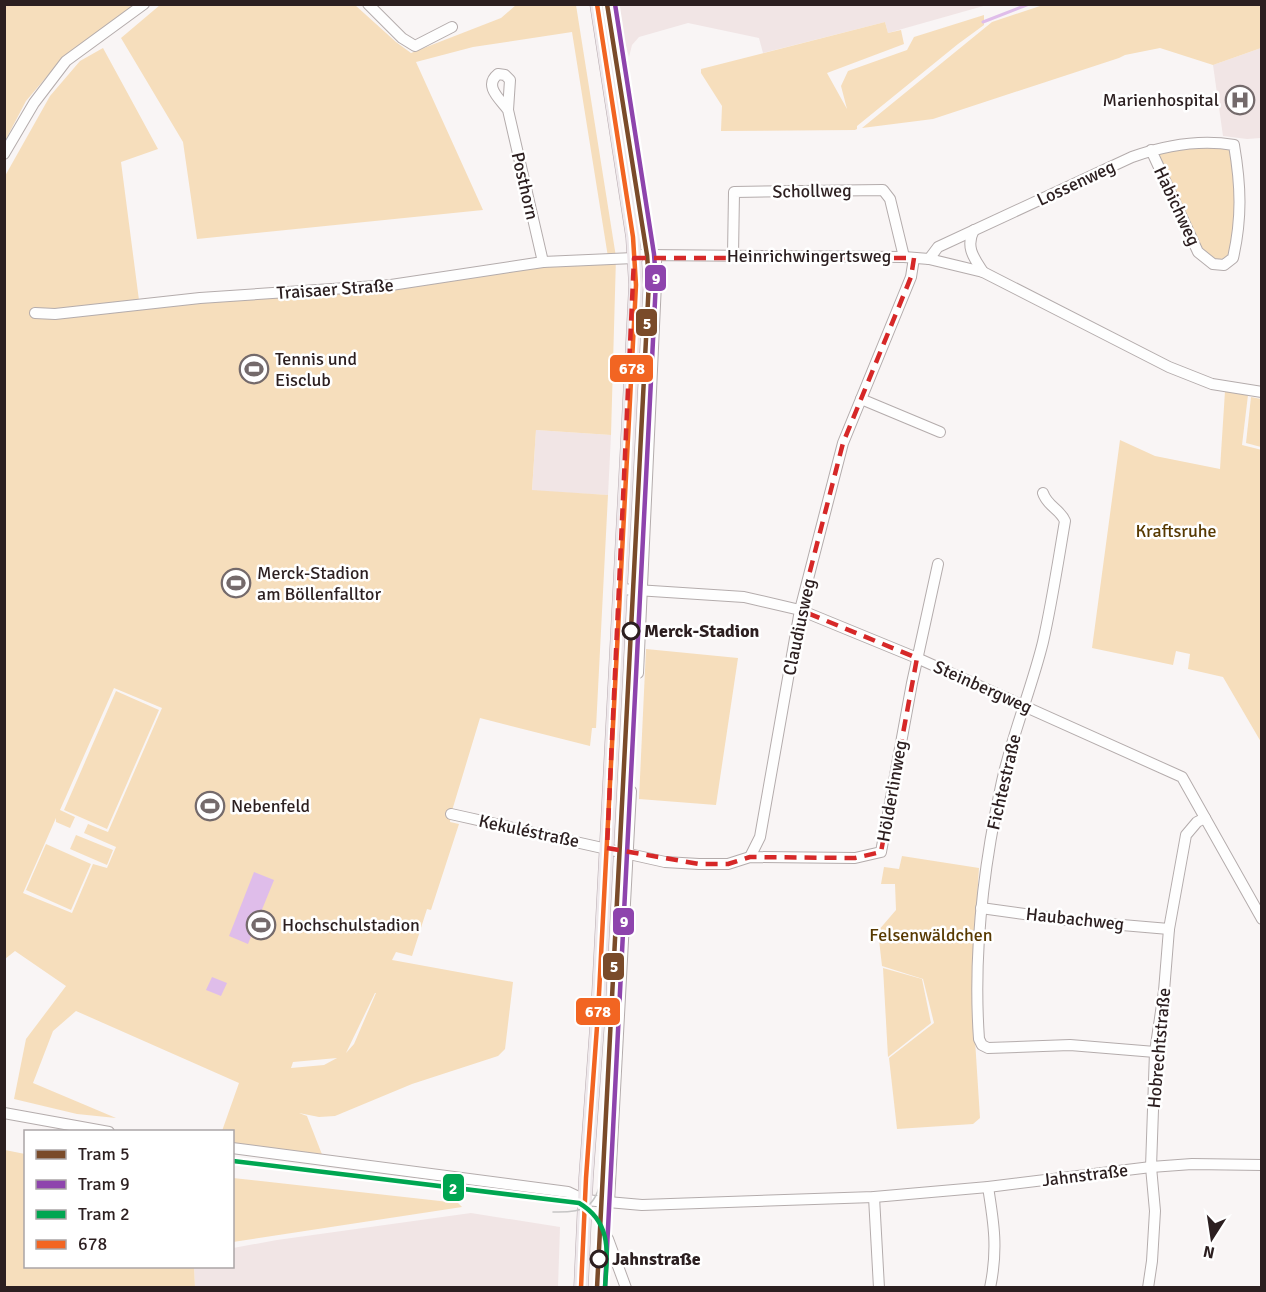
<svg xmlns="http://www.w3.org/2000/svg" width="1266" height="1292" viewBox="0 0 1266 1292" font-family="Signika,sans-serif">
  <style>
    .built { fill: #f1e5e5 }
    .green { fill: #f6debc; fill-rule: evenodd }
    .water { fill: #dfbdea }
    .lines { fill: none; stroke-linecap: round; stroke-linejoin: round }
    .stream { stroke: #dfbdea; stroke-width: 3 }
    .minor-casing { stroke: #b4acac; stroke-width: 12 }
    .major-casing { stroke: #b8abb0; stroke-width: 15 }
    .minor { stroke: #fefefe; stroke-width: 10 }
    .major { stroke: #eee8eb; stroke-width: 14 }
    .tram { stroke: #c6c5c5; stroke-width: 1.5 }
    .bus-1-casing { stroke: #fff; stroke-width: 9 }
    .bus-1 { stroke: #f26522; stroke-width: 4.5 }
    .tram-1-casing { stroke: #fff; stroke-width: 9 }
    .tram-2-casing { stroke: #fff; stroke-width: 9 }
    .tram-3-casing { stroke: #fff; stroke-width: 9 }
    .tram-1 { stroke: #7a4b2a; stroke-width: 4.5 }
    .tram-2 { stroke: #8e44ad; stroke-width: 4.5 }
    .tram-3 { stroke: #00a651; stroke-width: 4.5 }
    .marked { fill: none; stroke: #d62828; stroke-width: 4.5; stroke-dasharray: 12 8; stroke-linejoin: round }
    .stop-dot { fill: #fff; stroke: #2c1f20; stroke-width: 3 }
    .labels { text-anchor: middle; stroke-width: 5; stroke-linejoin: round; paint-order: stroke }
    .poi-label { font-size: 18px; fill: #2c1f20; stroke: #fff; text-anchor: start }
    .street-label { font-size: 18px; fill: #2c1f20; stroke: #fff }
    .park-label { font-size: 18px; fill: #573900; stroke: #fff }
    .stop-label { font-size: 18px; font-weight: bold; fill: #2c1f20; stroke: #fff; text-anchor: start }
    .line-badge { stroke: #fff; stroke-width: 2 }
    .badge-label { font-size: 16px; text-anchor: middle; font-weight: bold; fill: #fff }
  </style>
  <rect width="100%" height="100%" fill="#f9f5f5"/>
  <!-- built -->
  <g class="built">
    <polygon points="615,5 987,5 888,33 885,22 763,53 759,38 688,23 639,37 632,45 629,57"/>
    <polygon points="1261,48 1261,138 1247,139 1223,136 1213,65"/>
    <polygon points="536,430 611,435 608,495 532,491"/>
    <polygon points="471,1213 560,1227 558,1287 195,1287 194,1267 232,1266 233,1248 277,1240"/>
  </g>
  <!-- green -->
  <g class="green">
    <polygon points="1046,4 1261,5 1261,48 1213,65 1160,48 1125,55 1119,58 933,119 862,128 992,22"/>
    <polygon points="5,5 138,5 60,61 26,101 5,141"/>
    <path d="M160 5H355L396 42 411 53 501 18 516 5H576L616 257 611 435 536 430 532 490 608 495 596 728H592L590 746 480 718 451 814 450 822 459 824 431 910 427 909 412 956 396 952 392 960 513 982 505 1049 498 1056 412 1084 335 1116 319 1117 299 1113 307 1116 323 1157 233 1145 232 1132 222 1131 239 1083 76 1011 53 1031 33 1083 116 1118 77 1114 14 1099 26 1039 66 986 15 951 5 959V176L50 96 80 61 103 48 158 149 121 162 140 308 608 257 572 32 473 47 416 62 483 210 197 239 183 142 121 38ZM114 688 162 708 108 832 88 824 84 833 116 847 107 868 93 864 72 913 23 893 56 818V822L70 828 75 817 60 810ZM376 993 354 1044 346 1053 375 993ZM337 1058 324 1065 291 1068 293 1062Z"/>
    <polygon points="984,15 984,25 958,44 857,126 857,129 855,130 721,131 722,106 701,73 701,69 885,22 888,33 901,30 904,44 827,73 847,109 841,86 848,71 907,50 914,37"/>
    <polygon points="1190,147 1231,148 1238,199 1230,256 1215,261 1200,250 1156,152"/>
    <polygon points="1225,391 1248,395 1242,445 1262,450 1261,742 1223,677 1188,669 1190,654 1176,651 1173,665 1092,648 1120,440 1155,456 1220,469"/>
    <polygon points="1251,397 1261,399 1261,447 1246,443"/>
    <polygon points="646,649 738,658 716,805 639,799"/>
    <polygon points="116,691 159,710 107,829 64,810"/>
    <polygon points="76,835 113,850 107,865 70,849"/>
    <polygon points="46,844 91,864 71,910 26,890"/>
    <polygon points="902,856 979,868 975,932 974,1024 980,1118 973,1124 897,1129 889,1058 934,1023 923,979 882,966 878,931 896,910 895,884 881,884 884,867 899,869"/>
    <polygon points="883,968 922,979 931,1023 888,1057"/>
    <polygon points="5,1150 25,1154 26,1266 194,1267 195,1287 5,1287"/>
    <polygon points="233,1178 458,1203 462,1207 233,1242"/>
  </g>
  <!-- water -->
  <g class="water">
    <polygon points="254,872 274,880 248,944 229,936"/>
    <polygon points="212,977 227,983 221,996 206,990"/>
  </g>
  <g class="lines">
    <!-- stream -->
    <polyline class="stream" points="983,22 1029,4"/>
    <!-- minor casing -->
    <g class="minor-casing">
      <g id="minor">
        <polyline points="368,4 402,38 415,46 452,27"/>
        <path d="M508 110C500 99 483 86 498 74L505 75 510 80 508 110 543 262"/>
        <polyline points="4,154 34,103 66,61 144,4"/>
        <path d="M974 230C965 247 974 258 983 272"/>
        <polyline points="733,255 734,192 883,190 890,199 904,257"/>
        <path d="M929 259 938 247 1132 157C1166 145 1199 139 1234 145 1241 186 1242 218 1233 258L1224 265 1213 264 1198 252 1151 150"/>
        <polyline points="35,313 55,314 200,298 391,285 543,262 634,258 642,255 904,257 929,259 983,272 1169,367 1212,384 1262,392"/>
        <polyline points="861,399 940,432"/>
        <path d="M1043 493C1047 506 1060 509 1065 521 1058 562 1052 602 1043 642 1031 691 1011 737 1001 786 983 869 973 954 979 1039L982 1045 988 1048 1070 1045 1155 1052"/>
        <polyline points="621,589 744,597 800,610 917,658 1182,777 1262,919"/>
        <polyline points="638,673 656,283 656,255"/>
        <polyline points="451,814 665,862 699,864 728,864 750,857 855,858 881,852 912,683 938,564"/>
        <polyline points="750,857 760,837 800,610 843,443 911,277 914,258"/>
        <polyline points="981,908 1075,921 1169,929"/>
        <polyline points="4,1113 109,1132"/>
        <polyline points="232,1148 568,1192 585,1200 642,1205 874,1197 988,1187 1151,1167 1192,1164 1262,1165"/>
        <path d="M988 1187C994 1224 998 1250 990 1288"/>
        <polyline points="874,1197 879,1288"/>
        <polyline points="609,1202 631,791"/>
        <polyline points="608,1239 626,1288"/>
        <polyline points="1148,1288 1152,1261 1155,1211 1151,1167 1155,1052 1164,991 1169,929 1186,835 1197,822 1205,818"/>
      </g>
    </g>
    <!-- major casing -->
    <g class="major-casing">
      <polyline id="major" points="581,1288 586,1178 598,1013 636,285 633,237 597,4"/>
    </g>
    <!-- minor -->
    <use href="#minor" class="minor"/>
    <!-- major -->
    <use href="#major" class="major"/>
    <!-- tram -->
    <path class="tram" d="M553 1212C584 1213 596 1208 602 1176"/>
    <!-- bus-1 casing -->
    <g class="bus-1-casing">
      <polyline id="bus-1" points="581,1288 586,1178 598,1013 636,285 633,237 597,4"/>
    </g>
    <!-- bus-1 -->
    <use href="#bus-1" class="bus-1"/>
    <!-- tram-1 casing -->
    <g class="tram-1-casing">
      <polyline id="tram-1" points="597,1288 649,281 647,255 607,4"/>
    </g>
    <!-- tram-2 casing -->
    <g class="tram-2-casing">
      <polyline id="tram-2" points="605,1288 656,281 654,254 615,4"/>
    </g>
    <!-- tram-3 casing -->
    <g class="tram-3-casing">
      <path id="tram-3" d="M233 1161 579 1203C613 1223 607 1254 605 1288"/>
    </g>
    <!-- tram-1 -->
    <use href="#tram-1" class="tram-1"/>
    <!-- tram-2 -->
    <use href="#tram-2" class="tram-2"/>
    <!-- tram-3 -->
    <use href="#tram-3" class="tram-3"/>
  </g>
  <!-- marked area -->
  <path class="marked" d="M634 258H914L911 277 843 443 800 610 917 658 881 852 855 858 750 857 728 864H699L607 848Z"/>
  <!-- icons -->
  <defs>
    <g id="hospital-ring" transform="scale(1.5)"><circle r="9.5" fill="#fff" stroke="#746a6b" stroke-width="1.5"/><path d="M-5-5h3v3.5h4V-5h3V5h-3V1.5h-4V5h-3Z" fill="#746a6b"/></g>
    <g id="stadium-ring" transform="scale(1.5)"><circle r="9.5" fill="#fff" stroke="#746a6b" stroke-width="1.5"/><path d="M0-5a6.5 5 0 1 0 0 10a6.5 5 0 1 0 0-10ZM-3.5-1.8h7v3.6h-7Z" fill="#746a6b"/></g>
  </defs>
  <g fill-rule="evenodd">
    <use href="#hospital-ring" x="1240" y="100"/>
    <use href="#stadium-ring" x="254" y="369"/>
    <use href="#stadium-ring" x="236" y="583"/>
    <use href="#stadium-ring" x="210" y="806"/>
    <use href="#stadium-ring" x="261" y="925"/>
  </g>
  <!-- markers -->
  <g class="stop-dot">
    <circle cx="631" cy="631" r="8"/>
    <circle cx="599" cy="1259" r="8"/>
  </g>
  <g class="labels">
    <!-- poi labels -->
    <g class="poi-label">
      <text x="1219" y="106" text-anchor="end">Marienhospital</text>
      <text x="275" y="365">Tennis und<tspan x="275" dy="21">Eisclub</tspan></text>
      <text x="257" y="579">Merck-Stadion<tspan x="257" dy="21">am Böllenfalltor</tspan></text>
      <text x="231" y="812">Nebenfeld</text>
      <text x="282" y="931">Hochschulstadion</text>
    </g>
    <!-- street labels -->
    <g class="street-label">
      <text transform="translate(1076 183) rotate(-25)" y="6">Lossenweg</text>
      <text transform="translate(525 186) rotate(77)" y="6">Posthorn</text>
      <text transform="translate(812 191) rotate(-1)" y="6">Schollweg</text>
      <text transform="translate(1177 206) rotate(65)" y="6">Habichweg</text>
      <text x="809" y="262">Heinrichwingertsweg</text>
      <text transform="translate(335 289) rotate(-4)" y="6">Traisaer Straße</text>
      <text transform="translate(799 627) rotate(-78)" y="6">Claudiusweg</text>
      <text transform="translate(983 687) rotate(24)" y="6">Steinbergweg</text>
      <text transform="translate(1004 782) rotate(-77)" y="6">Fichtestraße</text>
      <text transform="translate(892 791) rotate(-80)" y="6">Hölderlinweg</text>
      <text transform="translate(529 831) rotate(12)" y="6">Kekuléstraße</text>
      <text transform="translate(1075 919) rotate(6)" y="6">Haubachweg</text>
      <text transform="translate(1159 1048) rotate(-85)" y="6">Hobrechtstraße</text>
      <text transform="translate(1085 1175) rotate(-7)" y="6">Jahnstraße</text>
    </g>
    <!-- park labels -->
    <g class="park-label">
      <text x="1176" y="537">Kraftsruhe</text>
      <text x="931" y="941">Felsenwäldchen</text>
    </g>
    <!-- stop labels -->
    <g class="stop-label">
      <text x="644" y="637">Merck-Stadion</text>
      <text x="612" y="1265">Jahnstraße</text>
    </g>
  </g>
  <g class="line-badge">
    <rect x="644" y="264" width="23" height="28" rx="6" fill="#8e44ad"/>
    <rect x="635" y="308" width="23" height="29" rx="6" fill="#7a4b2a"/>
    <rect x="609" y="354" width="45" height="29" rx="6" fill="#f26522"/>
    <rect x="612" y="907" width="23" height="29" rx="6" fill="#8e44ad"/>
    <rect x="602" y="952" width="23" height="29" rx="6" fill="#7a4b2a"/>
    <rect x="575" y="997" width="46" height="29" rx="6" fill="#f26522"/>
    <rect x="442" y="1173" width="23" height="29" rx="6" fill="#00a651"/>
  </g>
  <g class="badge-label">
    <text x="656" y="284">9</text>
    <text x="647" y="329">5</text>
    <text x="632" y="374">678</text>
    <text x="624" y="927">9</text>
    <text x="614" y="972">5</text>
    <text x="598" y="1017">678</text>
    <text x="453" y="1194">2</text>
  </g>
  <!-- border -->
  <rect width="1266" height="1292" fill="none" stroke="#2c1f20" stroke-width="12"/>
  <!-- legend -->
  <rect x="24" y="1130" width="210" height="138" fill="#ffffff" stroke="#aba5a6" stroke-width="1.5"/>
  <rect x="36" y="1150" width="30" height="9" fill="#7a4b2a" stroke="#aba5a6" stroke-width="1.5"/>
  <text x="78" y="1160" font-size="18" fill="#2c1f20">Tram 5</text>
  <rect x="36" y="1180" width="30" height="9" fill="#8e44ad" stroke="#aba5a6" stroke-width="1.5"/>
  <text x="78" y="1190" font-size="18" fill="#2c1f20">Tram 9</text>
  <rect x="36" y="1210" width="30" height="9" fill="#00a651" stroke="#aba5a6" stroke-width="1.5"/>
  <text x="78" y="1220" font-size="18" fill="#2c1f20">Tram 2</text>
  <rect x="36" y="1240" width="30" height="9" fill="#f26522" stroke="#aba5a6" stroke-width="1.5"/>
  <text x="78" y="1250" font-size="18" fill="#2c1f20">678</text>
  <!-- north arrow -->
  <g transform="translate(1212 1238) rotate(192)" stroke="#ffffff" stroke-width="4.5" paint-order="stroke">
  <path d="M0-4.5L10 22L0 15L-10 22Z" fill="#2c1f20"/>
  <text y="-9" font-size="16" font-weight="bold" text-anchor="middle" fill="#2c1f20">N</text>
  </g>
</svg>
